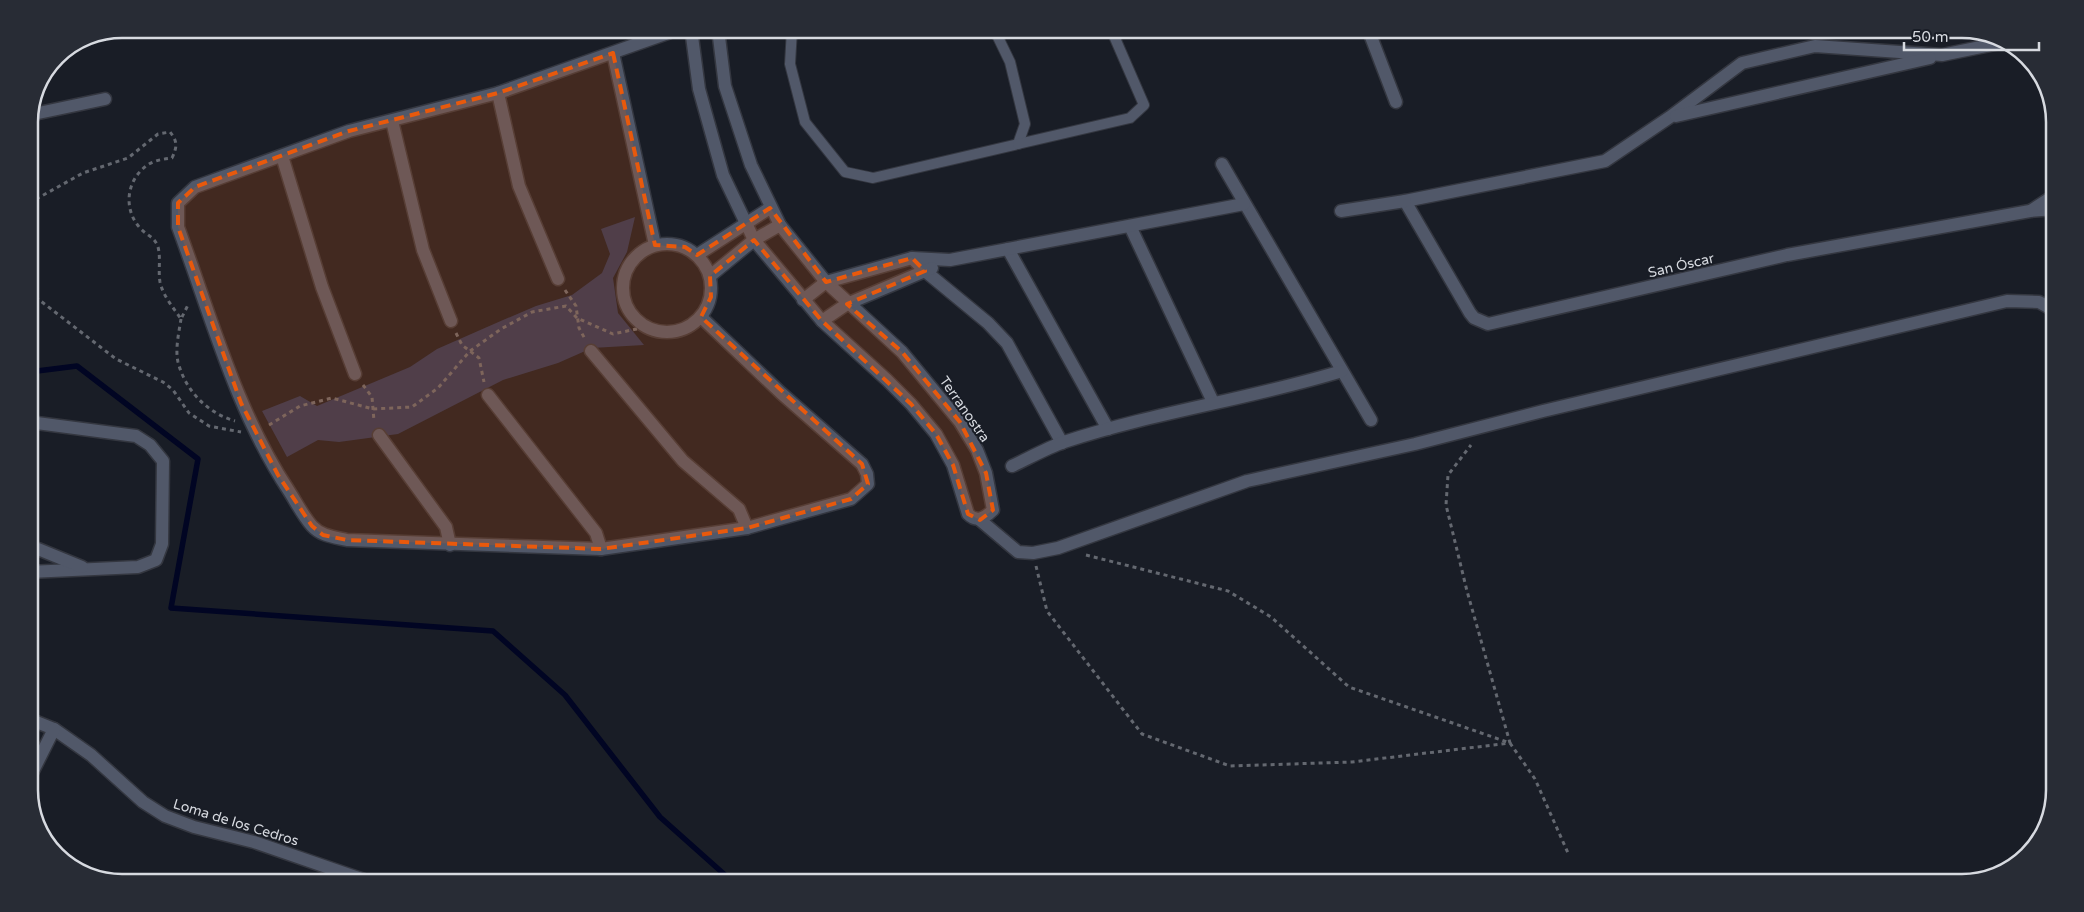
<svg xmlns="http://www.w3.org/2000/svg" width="2084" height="912" viewBox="0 0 2084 912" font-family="'Varela Round',sans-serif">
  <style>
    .green { fill: #2b3859 }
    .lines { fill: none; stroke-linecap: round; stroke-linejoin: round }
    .stream { stroke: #010523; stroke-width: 5.5 }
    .lane-casing { stroke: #343740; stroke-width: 12 }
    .street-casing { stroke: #343740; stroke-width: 15 }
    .path { stroke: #646870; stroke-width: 3; stroke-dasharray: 4 4; stroke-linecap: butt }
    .lane { stroke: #515869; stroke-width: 10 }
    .street { stroke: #515869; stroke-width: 12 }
    .marked { fill: #e8590c; fill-opacity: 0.2; stroke: #e8590c; stroke-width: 4; stroke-dasharray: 10 6; stroke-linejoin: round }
    .labels { text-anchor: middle; stroke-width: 4; stroke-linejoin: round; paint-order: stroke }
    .street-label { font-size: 14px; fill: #d7dae0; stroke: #191d26 }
    .rim { fill: none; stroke: #d7dae0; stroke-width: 2.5 }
  </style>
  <rect width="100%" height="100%" fill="#191d26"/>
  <!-- green -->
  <polygon class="green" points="635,217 627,252 613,278 618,313 644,345 592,348 558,363 503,380 398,434 339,442 318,440 287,457 262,411 300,396 317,406 410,367 437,349 503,320 536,306 572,295 602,273 610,254 601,229"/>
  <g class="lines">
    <!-- stream -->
    <polyline class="stream" points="29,372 77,366 198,459 171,608 493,631 565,695 660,817 734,883"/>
    <!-- lane casing -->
    <g class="lane-casing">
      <g id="lane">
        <polyline points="792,29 790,64 805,122 845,172 873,178 1018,144 1025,124 1010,62 994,29"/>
        <polyline points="1018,144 1130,118 1144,105 1111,29"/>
      </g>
    </g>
    <!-- street casing -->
    <g class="street-casing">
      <g id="street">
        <path d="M691 29 699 89 723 175 754 240 822 321 887 380 911 404 936 434 953 465 968 514C977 523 985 518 993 510L986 473 977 450 960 422 902 352 826 282 780 225 751 165 725 86 718 29"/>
        <polyline points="1368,29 1396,102"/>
        <path d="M668 33 498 93 349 131 195 187 178 203V227C211 316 236 411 289 491 296 502 303 516 312 526 321 536 334 537 347 540L601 549 747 528 851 499 868 484 867 474 862 464 781 393 701 317"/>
        <polyline points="2005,42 1942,55 1815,46 1742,63 1670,117 1605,161 1405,201 1470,313 1474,318 1488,324 1787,255 2030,211 2055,209"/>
        <polyline points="613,53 655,245"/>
        <polyline points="498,93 519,186 558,279"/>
        <polyline points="29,115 105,99"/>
        <polyline points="1676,116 1930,58"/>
        <polyline points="392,121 423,250 451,321"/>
        <polyline points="282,156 322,287 355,374"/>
        <polyline points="1222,164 1371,420"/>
        <polyline points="2032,210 2055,195"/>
        <polyline points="1341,211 1405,201"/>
        <polyline points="1130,226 1213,402"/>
        <circle cx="667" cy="288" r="44"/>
        <polyline points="1008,249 1108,429"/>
        <polyline points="697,255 770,208"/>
        <polyline points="912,258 925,271 988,323 1007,343 1062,443"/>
        <polyline points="710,276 754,240 780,225"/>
        <polyline points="803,300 826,282 873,269 912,258 950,260 1244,204"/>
        <polyline points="822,321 847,304 932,268"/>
        <polyline points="591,351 683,461 739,509 747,528"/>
        <polyline points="488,395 596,533 601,549"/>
        <polyline points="29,422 136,436 150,445 163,461 162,544 156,560 138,567 29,572"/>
        <polyline points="379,435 446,527 450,545"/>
        <path d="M1012 466C1029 458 1047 448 1064 442 1155 412 1251 399 1342 371"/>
        <polyline points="980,520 1018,552 1033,553 1058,548 1247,481 1415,444 1543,411 2007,301 2039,302 2055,311"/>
        <polyline points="29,549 38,549 82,567"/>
        <polyline points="29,719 54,729 91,755 143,802 165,816 194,827 254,842 373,883"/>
        <polyline points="29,779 54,729"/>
      </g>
    </g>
    <!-- path -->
    <g class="path">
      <path d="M29 203 83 173 128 158 158 134 170 132C178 142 177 147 172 158 164 159 156 160 149 164 127 178 122 208 140 228 146 235 155 237 158 247 161 258 158 271 160 282 163 296 173 307 181 319L189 303"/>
      <polyline points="565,290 576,306 579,328 585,339"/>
      <polyline points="29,292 116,359 163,382 173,390 189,413 209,426 241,432"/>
      <path d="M181 319C179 332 175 349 178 362 185 390 207 413 235 421"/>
      <polyline points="456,333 462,345 479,358 484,382"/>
      <polyline points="363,385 372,397 374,421"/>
      <polyline points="269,425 300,406 332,398 373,409 412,407 438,388 470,351 501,329 532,312 566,306 577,318 613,334 646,327"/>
      <polyline points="1086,555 1228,591 1271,617 1349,687 1510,743 1535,779 1568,853"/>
      <polyline points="1036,566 1047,611 1142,734 1230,766 1352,762 1510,743 1467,591 1446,505 1448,475 1471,445"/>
    </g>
    <!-- lane -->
    <use href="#lane" class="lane"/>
    <!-- street -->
    <use href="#street" class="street"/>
  </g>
  <!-- marked area -->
  <path class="marked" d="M613 53 655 245 685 247 697 255 770 208 826 282 912 258 925 271 847 304 902 352 960 422 986 473 993 510 980 520 968 514 953 465 936 434 911 404 822 321 754 240 710 276 711 297 701 317 862 464 868 484 851 499 747 528 601 549 347 540 323 535 312 526 278 475 241 403 178 227V203L195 187 349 131 498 93Z"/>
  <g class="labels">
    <!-- street labels -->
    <g class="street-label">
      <text transform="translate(1681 265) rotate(-13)" y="5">San Óscar</text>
      <text transform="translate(965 409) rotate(55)" y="5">Terranostra</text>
      <text transform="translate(236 822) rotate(17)" y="5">Loma de los Cedros</text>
    </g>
  </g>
  <!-- crop -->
  <path d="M0 0H2084V912H0ZM122 38H1962A84 84 0 0 1 2046 122V790A84 84 0 0 1 1962 874H122A84 84 0 0 1 38 790V122A84 84 0 0 1 122 38Z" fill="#282c35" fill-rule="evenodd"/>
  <path class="rim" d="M122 38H1962A84 84 0 0 1 2046 122V790A84 84 0 0 1 1962 874H122A84 84 0 0 1 38 790V122A84 84 0 0 1 122 38Z"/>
  <!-- scale -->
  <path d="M1904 42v8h135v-8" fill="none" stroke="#d7dae0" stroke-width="2.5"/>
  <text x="1912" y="42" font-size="15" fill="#d7dae0" stroke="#191d26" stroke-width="4" paint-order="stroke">50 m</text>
</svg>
